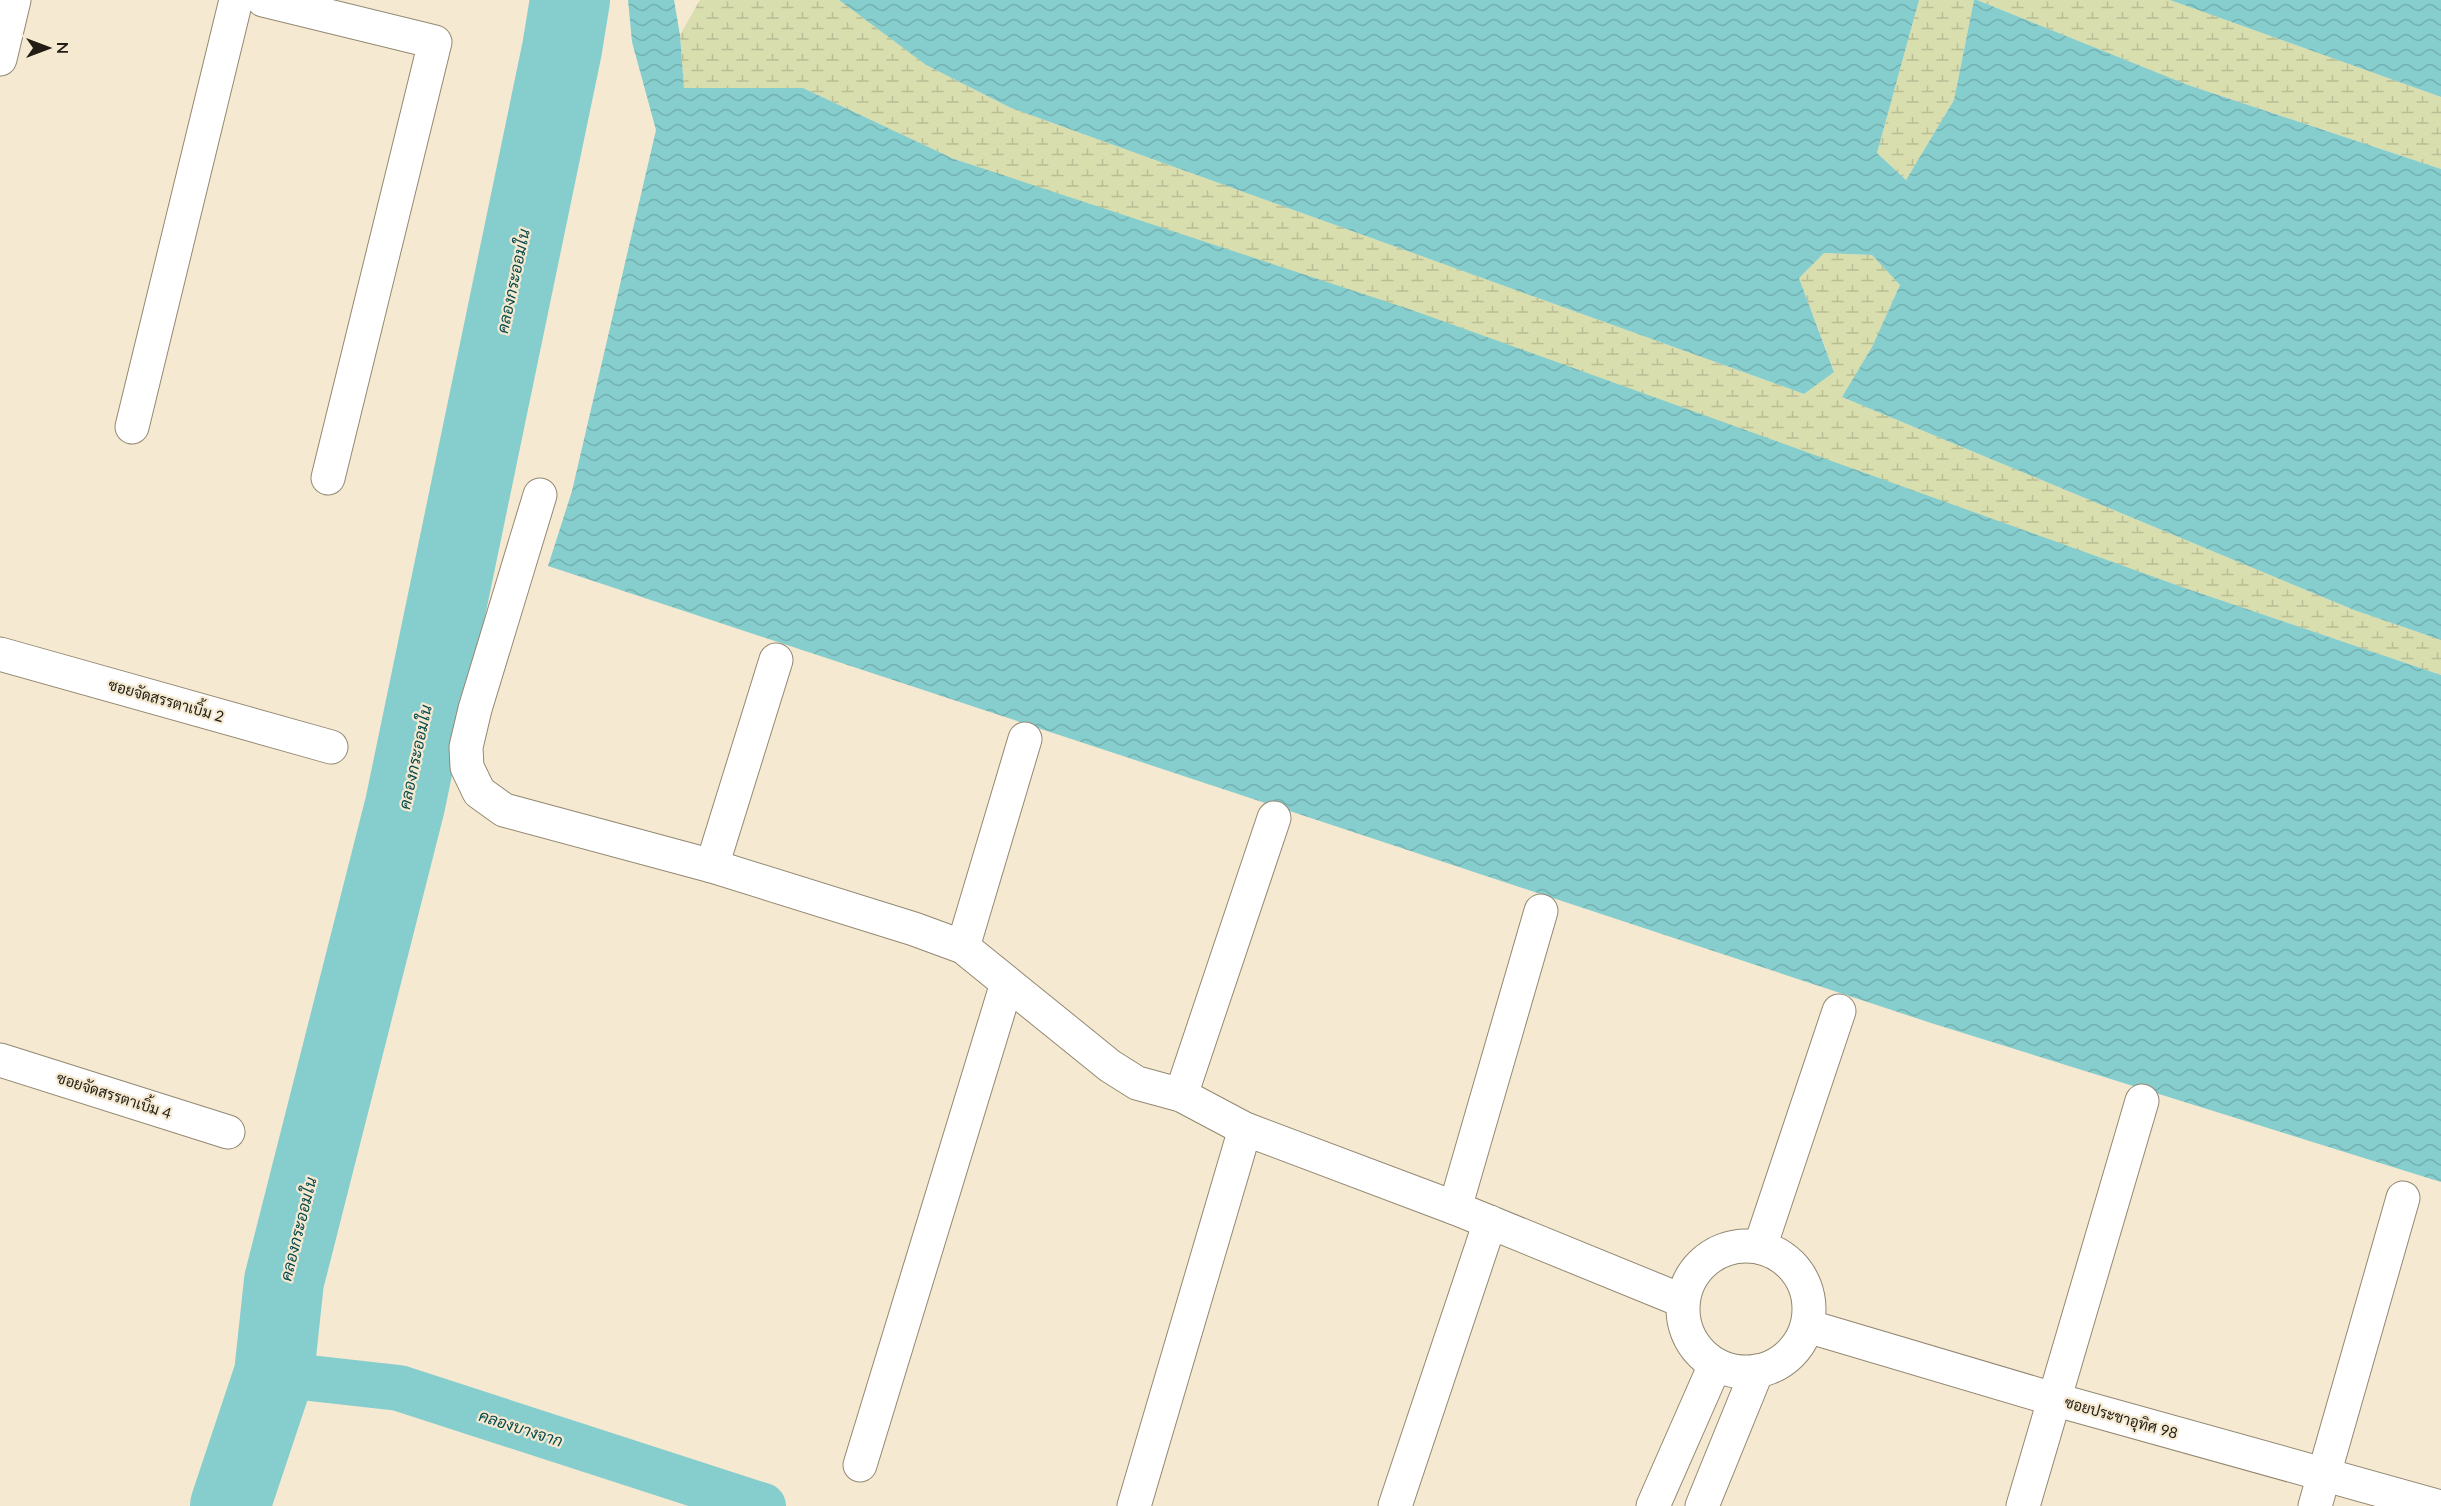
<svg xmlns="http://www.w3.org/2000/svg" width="2441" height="1506" viewBox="0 0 2441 1506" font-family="Lato,Sarabun,sans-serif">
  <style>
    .wetland { fill: url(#wetland-marsh) }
    .water { fill: url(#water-waves) }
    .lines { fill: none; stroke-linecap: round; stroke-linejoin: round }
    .canal { stroke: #86cdce; stroke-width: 46 }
    .river { stroke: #86cdce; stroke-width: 80 }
    .minor-casing { stroke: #938872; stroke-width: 35 }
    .minor { stroke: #fff; stroke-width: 33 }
    .labels { text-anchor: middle; stroke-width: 4.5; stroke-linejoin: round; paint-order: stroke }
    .street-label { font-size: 15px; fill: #211d14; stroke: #f5e9d1 }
    .water-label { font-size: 16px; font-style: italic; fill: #07494b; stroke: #f5e9d1 }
  </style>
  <defs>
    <pattern id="wetland-marsh" width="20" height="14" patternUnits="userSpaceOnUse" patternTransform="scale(1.5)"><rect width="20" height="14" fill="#d8deae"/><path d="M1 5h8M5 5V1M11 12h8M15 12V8" fill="none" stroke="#b9be95"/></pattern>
    <pattern id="water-waves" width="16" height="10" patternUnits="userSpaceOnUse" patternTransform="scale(1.5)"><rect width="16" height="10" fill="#86cdce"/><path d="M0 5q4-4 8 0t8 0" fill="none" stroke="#73b0b0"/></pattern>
  </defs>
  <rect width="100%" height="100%" fill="#f5e9d1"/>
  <!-- wetland -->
  <g class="wetland">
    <polygon points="700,0 839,0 926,65 1011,108 1804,394 1834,371 1799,278 1823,253 1872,255 1900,285 1872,347 1842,397 2354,610 2441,640 2441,675 2182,587 954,159 803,88 684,88 680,35"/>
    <polygon points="1919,0 1974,0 1954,100 1906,180 1877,153"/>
    <polygon points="1977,0 2170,0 2441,97 2441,169 2188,85"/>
  </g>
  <!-- water -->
  <g class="water">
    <polygon points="628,0 674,0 680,35 684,88 803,88 954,159 1409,309 2182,587 2441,675 2441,1182 1931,1023 548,566 572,491 656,130 632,42"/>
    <polygon points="839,0 1919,0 1877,153 1906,180 1954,100 1974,0 1977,0 2188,85 2441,169 2441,640 2354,610 1842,397 1872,347 1900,285 1872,255 1824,253 1799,278 1834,372 1804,394 1011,108 926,65"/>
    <polygon points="2170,0 2441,0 2441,97"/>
  </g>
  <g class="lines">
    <!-- canal -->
    <polyline class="canal" points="274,1374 399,1388 763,1506"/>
    <!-- river -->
    <polyline class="river" points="230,1506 274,1374 284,1281 405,805 562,49 570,0"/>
    <!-- minor casing -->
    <g class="minor-casing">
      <g id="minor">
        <polyline points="263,0 435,42 328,478"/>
        <polyline points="0,59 14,0"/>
        <polyline points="132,427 236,0"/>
        <polyline points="540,495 475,709 466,747 467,767 479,792 504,810 712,866 914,929 963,947 1110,1066 1137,1083 1181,1095 1245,1129 1455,1208 1683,1301"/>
        <polyline points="0,654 331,747"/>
        <polyline points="712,866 776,660"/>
        <polyline points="963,947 1025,739"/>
        <polyline points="0,1060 228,1132"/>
        <polyline points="1181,1095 1274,818"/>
        <polyline points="1455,1208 1541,911"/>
        <circle cx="1746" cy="1309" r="63"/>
        <polyline points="1760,1247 1839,1011"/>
        <polyline points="1807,1326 2053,1399 2437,1506"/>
        <polyline points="860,1465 1007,983"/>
        <polyline points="1134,1506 1245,1129"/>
        <polyline points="1395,1506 1490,1222"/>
        <polyline points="1653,1506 1715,1365"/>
        <polyline points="1702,1506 1757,1371"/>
        <polyline points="2023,1506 2142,1101"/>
        <polyline points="2315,1506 2403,1198"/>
      </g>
    </g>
    <!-- minor -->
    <use href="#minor" class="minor"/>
  </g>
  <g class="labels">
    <!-- street labels -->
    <g class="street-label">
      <text transform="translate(166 701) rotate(16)" y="5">ซอยจัดสรรตาเบิ้ม 2</text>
      <text transform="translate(114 1096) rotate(18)" y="5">ซอยจัดสรรตาเบิ้ม 4</text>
      <text transform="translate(2121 1418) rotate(16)" y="5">ซอยประชาอุทิศ 98</text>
    </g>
    <!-- water labels -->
    <g class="water-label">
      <text transform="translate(513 281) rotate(-78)" y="6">คลองกระออมใน</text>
      <text transform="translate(415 757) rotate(-78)" y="6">คลองกระออมใน</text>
      <text transform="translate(298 1229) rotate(-76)" y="6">คลองกระออมใน</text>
      <text transform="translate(521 1428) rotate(18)" y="6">คลองบางจาก</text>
    </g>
  </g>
  <!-- north arrow -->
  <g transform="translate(48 48) rotate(90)" stroke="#f5e9d1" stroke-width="4.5" paint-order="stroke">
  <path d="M0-4.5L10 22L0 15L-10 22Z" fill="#211d14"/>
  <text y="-9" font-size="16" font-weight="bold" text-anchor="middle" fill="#211d14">N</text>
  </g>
</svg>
